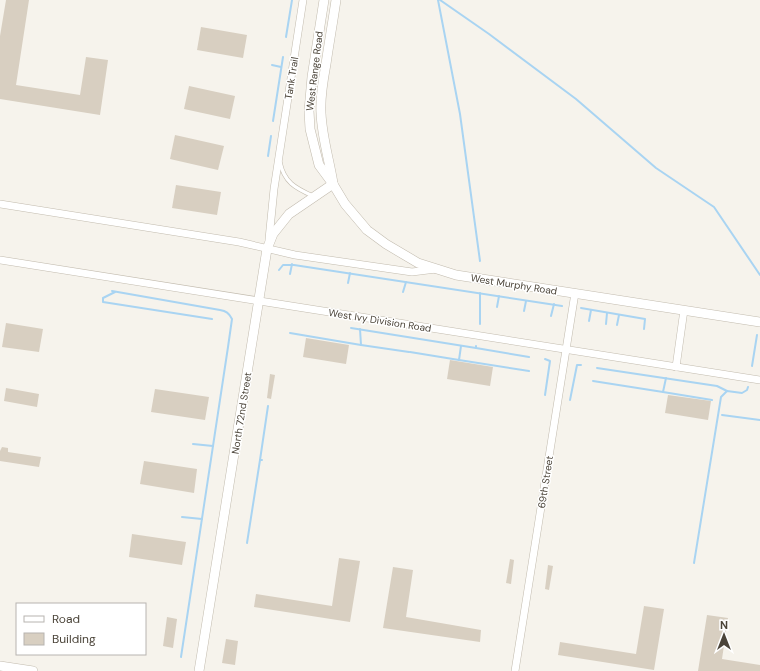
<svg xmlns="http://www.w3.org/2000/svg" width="760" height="671" viewBox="0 0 760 671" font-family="'DM Sans',sans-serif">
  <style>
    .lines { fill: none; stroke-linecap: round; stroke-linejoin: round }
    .stream { stroke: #a9d4f2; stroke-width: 2 }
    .building { fill: #d8cfc1 }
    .service-casing { stroke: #c2bbae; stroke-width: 4.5 }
    .minor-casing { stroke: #c2bbae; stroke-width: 8 }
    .tertiary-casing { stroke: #c2bbae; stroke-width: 10 }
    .service { stroke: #fff; stroke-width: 3.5 }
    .minor { stroke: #fff; stroke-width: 7 }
    .tertiary { stroke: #fff; stroke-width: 9 }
    .labels { text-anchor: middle; stroke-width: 3; stroke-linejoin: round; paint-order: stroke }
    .street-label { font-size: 10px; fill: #4b4439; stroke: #fff }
  </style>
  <rect width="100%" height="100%" fill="#f6f3ec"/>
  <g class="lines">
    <!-- stream -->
    <g class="stream">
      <polyline points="438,0 460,114 480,261"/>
      <polyline points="440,0 489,34 576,99 656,168 714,207 760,275"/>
      <polyline points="286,37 292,0"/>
      <polyline points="272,65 281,67"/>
      <polyline points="273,121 283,57"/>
      <polyline points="268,156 271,136"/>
      <polyline points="279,270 283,265 294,265 562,306"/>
      <polyline points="290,274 292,264"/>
      <polyline points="348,283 350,273"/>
      <path d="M112 291 220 310C226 311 229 313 232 319L228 347 181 657"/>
      <polyline points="115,292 103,298 103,302 212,319"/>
      <polyline points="403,292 406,282"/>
      <polyline points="497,307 499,296"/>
      <polyline points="581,308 645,319 644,329"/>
      <polyline points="524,311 526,301"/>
      <polyline points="551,316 554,304"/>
      <polyline points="589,321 591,310"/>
      <polyline points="480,324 480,293"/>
      <polyline points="606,324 607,313"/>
      <polyline points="617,325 619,315"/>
      <polyline points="351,328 476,348"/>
      <polyline points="290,333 361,345 360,329"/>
      <polyline points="361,345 409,352"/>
      <polyline points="476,346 476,348 529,357"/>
      <polyline points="410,352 459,360 461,346"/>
      <polyline points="459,360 529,371"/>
      <polyline points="752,366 757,335"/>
      <polyline points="597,368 717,386 727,391"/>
      <polyline points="593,381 663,392 666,378"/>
      <polyline points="663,392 712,400"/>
      <polyline points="545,395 550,361 545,359"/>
      <polyline points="570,400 577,365 581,365"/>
      <polyline points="722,415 760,420"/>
      <polyline points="193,444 213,446"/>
      <polyline points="262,460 260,460 268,406"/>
      <polyline points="182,517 202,519"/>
      <polyline points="247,543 260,460"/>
      <polyline points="694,563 721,397 727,391 742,393 747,390 748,387"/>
    </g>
  </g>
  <!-- building -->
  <g class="building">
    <polygon points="6,0 29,0 16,85 80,95 86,57 108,60 100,115 0,99 0,36"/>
    <polygon points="201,27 247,35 243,58 197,50"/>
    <polygon points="189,86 235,96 230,119 184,109"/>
    <polygon points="175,135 224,146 218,170 170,159"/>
    <polygon points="176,185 221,192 217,215 172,208"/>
    <polygon points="6,323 43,329 39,352 2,347"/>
    <polygon points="306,338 349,345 346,364 303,357"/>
    <polygon points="450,360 493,367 490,386 447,379"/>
    <polygon points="270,374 275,375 271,399 267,398"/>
    <polygon points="6,388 39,394 37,407 4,401"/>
    <polygon points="155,389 209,397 205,420 151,412"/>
    <polygon points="668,395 711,401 708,420 665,413"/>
    <polygon points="2,447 8,448 8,452 41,457 39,467 0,461 0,451"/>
    <polygon points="144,461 197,469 194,493 140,484"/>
    <polygon points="132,534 186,542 182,565 129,557"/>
    <polygon points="339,558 360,561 350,622 254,607 256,594 332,606"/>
    <polygon points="510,559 514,560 511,584 506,583"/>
    <polygon points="548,565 553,566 549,590 545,589"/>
    <polygon points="393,567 413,570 406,617 481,630 480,642 383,628"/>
    <polygon points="644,606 664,609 654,670 558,655 560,642 636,654"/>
    <polygon points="707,615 728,618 722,659 760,665 760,671 698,671"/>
    <polygon points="167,617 177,619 173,648 163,646"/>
    <polygon points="226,639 238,641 235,665 222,663"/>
  </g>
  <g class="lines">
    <!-- service casing -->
    <g class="service-casing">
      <path id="service" d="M280 162C284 182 295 188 313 196"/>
    </g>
    <!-- minor casing -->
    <g class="minor-casing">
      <g id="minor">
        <polyline points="0,204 239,242 295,255 412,272 436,269"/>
        <polyline points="269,239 274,189 303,0"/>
        <path d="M0 260C253 300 507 340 760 380"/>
        <polyline points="676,367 684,310"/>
        <polyline points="515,671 575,293"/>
      </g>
    </g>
    <!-- tertiary casing -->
    <g class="tertiary-casing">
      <g id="tertiary">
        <polyline points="324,0 312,77 309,111 310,129 319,165 333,184 345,204 367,230 386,244 418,263 456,275 760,322"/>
        <path d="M333 183C329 159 322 137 321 113 320 97 323 80 326 64 329 43 333 21 336 0"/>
        <polyline points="0,666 33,671"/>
        <polyline points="199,671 267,249 273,234 289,214 333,184"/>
      </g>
    </g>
    <!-- service -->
    <use href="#service" class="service"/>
    <!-- minor -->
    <use href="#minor" class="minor"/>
    <!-- tertiary -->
    <use href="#tertiary" class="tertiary"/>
  </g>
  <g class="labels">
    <!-- street labels -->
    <g class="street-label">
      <text transform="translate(314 71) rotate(-83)" y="4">West Range Road</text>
      <text transform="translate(291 78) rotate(-81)" y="4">Tank Trail</text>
      <text transform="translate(514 284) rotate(9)" y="4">West Murphy Road</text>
      <text transform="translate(380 320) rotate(9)" y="4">West Ivy Division Road</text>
      <text transform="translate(241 413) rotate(-81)" y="4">North 72nd Street</text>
      <text transform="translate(545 482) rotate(-81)" y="4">69th Street</text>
    </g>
  </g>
  <!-- legend -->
  <rect x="16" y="603" width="130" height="52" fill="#ffffff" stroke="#b7b4b0"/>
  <rect x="24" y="616" width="20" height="6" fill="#ffffff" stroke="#b7b4b0"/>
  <text x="52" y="623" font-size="12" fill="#4b4439">Road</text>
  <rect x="24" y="633" width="20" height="12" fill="#d8cfc1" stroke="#b7b4b0"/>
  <text x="52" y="643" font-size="12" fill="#4b4439">Building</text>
  <!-- north arrow -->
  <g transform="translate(724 635)" stroke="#ffffff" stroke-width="3" paint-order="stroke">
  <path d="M0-3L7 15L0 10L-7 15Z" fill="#4b4439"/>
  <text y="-6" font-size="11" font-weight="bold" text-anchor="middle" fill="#4b4439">N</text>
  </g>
</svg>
